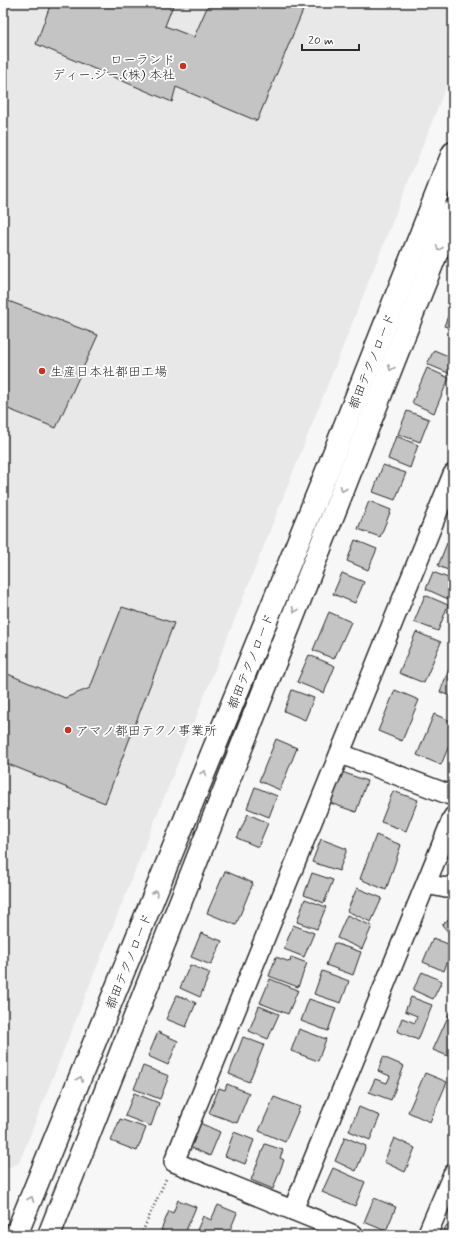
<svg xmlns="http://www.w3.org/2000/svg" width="456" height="1238" viewBox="0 0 456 1238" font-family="Mynerve,'Klee One',sans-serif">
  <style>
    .built { fill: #e8e8e8 }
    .building { fill: #c4c4c4; stroke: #2b2b2b }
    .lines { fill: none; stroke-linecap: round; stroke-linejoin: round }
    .minor-casing { stroke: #2b2b2b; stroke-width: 22 }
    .tertiary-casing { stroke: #2b2b2b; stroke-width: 25 }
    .path { stroke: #2b2b2b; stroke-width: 2.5; stroke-dasharray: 1 3; stroke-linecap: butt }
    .minor { stroke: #fff; stroke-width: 19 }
    .tertiary { stroke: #fff; stroke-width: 22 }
    .oneway { stroke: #a0a0a0 }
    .poi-dot { fill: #c8321e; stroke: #fff; stroke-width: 1.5 }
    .labels { text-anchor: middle; stroke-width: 3.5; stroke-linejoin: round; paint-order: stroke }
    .poi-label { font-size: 13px; fill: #2b2b2b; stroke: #fff; text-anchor: start }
    .street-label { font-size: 13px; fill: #2b2b2b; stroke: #fff }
  </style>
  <rect width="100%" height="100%" fill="#f7f7f7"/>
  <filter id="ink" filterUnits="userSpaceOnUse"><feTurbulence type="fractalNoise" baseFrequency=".025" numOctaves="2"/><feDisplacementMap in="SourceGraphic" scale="8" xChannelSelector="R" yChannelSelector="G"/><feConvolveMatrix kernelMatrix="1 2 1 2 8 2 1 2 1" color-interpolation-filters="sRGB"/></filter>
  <g filter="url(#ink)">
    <!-- built -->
    <polygon class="built" points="3,3 453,3 453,69 19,1163 3,1170"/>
    <!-- building -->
    <g class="building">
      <polygon points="51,3 174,3 165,26 194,37 209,3 306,3 257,121 176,87 172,102 36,44"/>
      <polygon points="3,299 98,335 56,428 3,407"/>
      <polygon points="453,304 453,329 444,326"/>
      <polygon points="434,350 453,358 453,375 427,364"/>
      <polygon points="427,368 449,378 434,413 412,403"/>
      <polygon points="407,411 429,419 420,442 398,434"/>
      <polygon points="396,436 418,445 410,468 388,459"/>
      <polygon points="383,465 406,473 395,500 373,492"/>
      <polygon points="369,501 391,510 380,537 358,529"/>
      <polygon points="453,529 453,541 449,539"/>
      <polygon points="355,540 377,549 368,570 347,561"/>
      <polygon points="447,543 453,546 453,572 438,566"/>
      <polygon points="433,572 453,580 453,587 448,599 426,589"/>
      <polygon points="342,573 364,582 355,603 333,594"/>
      <polygon points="425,595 448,605 438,631 414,622"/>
      <polygon points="122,607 174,623 105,803 3,762 3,672 65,698 90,688"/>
      <polygon points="329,612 351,622 334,659 313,650"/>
      <polygon points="416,632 441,642 424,683 399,673"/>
      <polygon points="309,655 335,666 324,693 297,682"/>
      <polygon points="453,659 453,697 440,692"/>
      <polygon points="292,690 314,698 305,720 284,711"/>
      <polygon points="395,690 419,700 402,741 378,731"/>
      <polygon points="434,714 453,722 453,736 441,765 417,755"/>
      <polygon points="276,739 297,748 280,790 259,781"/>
      <polygon points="342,772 367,781 356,812 330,803"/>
      <polygon points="255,787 277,796 269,817 247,808"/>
      <polygon points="393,791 418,800 406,831 381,822"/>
      <polygon points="248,814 268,823 258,847 237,838"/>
      <polygon points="376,835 401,845 386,890 360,879"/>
      <polygon points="321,839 347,849 339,871 312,862"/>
      <polygon points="225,871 253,883 236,925 207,913"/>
      <polygon points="312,873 333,880 324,903 304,895"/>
      <polygon points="357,888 382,898 371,922 347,911"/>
      <polygon points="305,899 326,907 317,929 297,922"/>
      <polygon points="347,915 372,926 362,949 337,938"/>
      <polygon points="453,915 453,937 442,925"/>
      <polygon points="293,925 314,933 304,957 284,949"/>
      <polygon points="201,933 222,941 211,965 191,957"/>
      <polygon points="433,938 453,946 444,971 423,962"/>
      <polygon points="334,943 361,952 353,975 326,965"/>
      <polygon points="276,957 290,962 291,957 307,963 298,987 269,976"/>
      <polygon points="190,965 210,973 200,997 180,988"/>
      <polygon points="322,971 349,981 341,1003 314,994"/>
      <polygon points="422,972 442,981 433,999 413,990"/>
      <polygon points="270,979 298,990 288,1014 260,1003"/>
      <polygon points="177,995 196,1003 186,1027 166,1019"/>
      <polygon points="411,997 432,1005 418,1040 397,1031 402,1018 415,1023 417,1016 405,1011"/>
      <polygon points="309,999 336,1008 328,1031 301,1021"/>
      <polygon points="259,1006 279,1014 268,1039 249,1031"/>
      <polygon points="451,1010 453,1011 453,1058 433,1050"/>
      <polygon points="299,1029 326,1039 318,1061 291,1051"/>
      <polygon points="158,1032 178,1041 168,1065 148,1056"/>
      <polygon points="243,1037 264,1045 249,1082 229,1074"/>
      <polygon points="383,1057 404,1066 391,1100 369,1092 375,1079 387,1083 390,1076 378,1071"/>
      <polygon points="143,1066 169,1076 160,1099 134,1089"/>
      <polygon points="425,1073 447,1082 430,1122 408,1112"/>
      <polygon points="227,1084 249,1093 237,1123 209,1113 219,1088 225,1090"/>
      <polygon points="134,1093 159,1103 151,1126 125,1116"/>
      <polygon points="274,1097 300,1107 285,1142 259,1131"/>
      <polygon points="359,1107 380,1116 370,1140 349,1131"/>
      <polygon points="120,1119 146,1128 137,1151 111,1141"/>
      <polygon points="200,1123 220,1132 210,1156 190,1147"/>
      <polygon points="234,1132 254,1140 245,1164 225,1156"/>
      <polygon points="345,1137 366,1146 356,1171 335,1161"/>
      <polygon points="394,1138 415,1148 405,1172 384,1162"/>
      <polygon points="265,1144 283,1150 280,1158 284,1160 273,1189 251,1180"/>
      <polygon points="333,1168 365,1182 355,1206 322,1192"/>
      <polygon points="374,1198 396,1207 386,1231 364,1222"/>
      <polygon points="178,1200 196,1207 184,1235 174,1235 161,1230 169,1211 173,1213"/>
      <polygon points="218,1205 237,1213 228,1235 195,1235 203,1216 211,1220"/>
      <polygon points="446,1226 453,1229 453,1235 442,1235"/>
    </g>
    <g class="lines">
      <!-- minor casing -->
      <g class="minor-casing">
        <g id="minor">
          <polyline points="341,754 453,796"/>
          <polyline points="426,884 446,888 453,885"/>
          <polyline points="293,1210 453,817"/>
          <polyline points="354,1235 174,1162 453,474"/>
          <polyline points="427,1235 453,1174"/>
        </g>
      </g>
      <!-- tertiary casing -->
      <g class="tertiary-casing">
        <g id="tertiary">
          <polyline points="16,1235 329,466 453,153"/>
          <polyline points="49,1235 453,211"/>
        </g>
      </g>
      <!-- path -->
      <polyline class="path" points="141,1235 166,1179"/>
      <!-- minor -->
      <use href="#minor" class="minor"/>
      <!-- tertiary -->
      <use href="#tertiary" class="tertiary"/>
    </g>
    <!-- one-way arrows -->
    <defs><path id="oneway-chevron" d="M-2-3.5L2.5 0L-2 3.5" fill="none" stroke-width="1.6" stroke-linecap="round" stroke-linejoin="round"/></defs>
    <g class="oneway">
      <use href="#oneway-chevron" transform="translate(439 248) rotate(112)"/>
      <use href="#oneway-chevron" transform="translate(391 368) rotate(112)"/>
      <use href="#oneway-chevron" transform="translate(343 489) rotate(112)"/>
      <use href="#oneway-chevron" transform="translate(295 610) rotate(112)"/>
      <use href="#oneway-chevron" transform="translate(204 773) rotate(-68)"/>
      <use href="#oneway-chevron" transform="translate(155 893) rotate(-68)"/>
      <use href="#oneway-chevron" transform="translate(80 1079) rotate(-68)"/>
      <use href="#oneway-chevron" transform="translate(31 1199) rotate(-68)"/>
    </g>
  </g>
  <!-- markers -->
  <g class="poi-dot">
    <circle cx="183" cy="66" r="4"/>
    <circle cx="42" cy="371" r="4"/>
    <circle cx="68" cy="730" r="4"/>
  </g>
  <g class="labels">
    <!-- poi labels -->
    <g class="poi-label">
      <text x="175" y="64" text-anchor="end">ローランド<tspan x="175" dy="15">ディー.ジー.(株) 本社</tspan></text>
      <text x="50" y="376">生産日本社都田工場</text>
      <text x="76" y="735">アマノ都田テクノ事業所</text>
    </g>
    <!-- street labels -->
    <g class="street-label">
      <text transform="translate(371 361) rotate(-68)" y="5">都田テクノロード</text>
      <text transform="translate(250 661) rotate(-68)" y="5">都田テクノロード</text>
      <text transform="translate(128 961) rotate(-68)" y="5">都田テクノロード</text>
    </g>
  </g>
  <!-- margin -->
  <rect width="456" height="1238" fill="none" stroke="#fff" stroke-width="16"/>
  <rect x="8" y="8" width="440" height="1222" fill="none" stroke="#2b2b2b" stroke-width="1.5" filter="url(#ink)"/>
  <!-- scale -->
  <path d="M302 44v6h57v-6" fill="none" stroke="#2b2b2b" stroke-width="2"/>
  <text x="308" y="44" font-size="12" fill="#2b2b2b" stroke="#ffffff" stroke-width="3" paint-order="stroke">20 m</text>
</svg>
